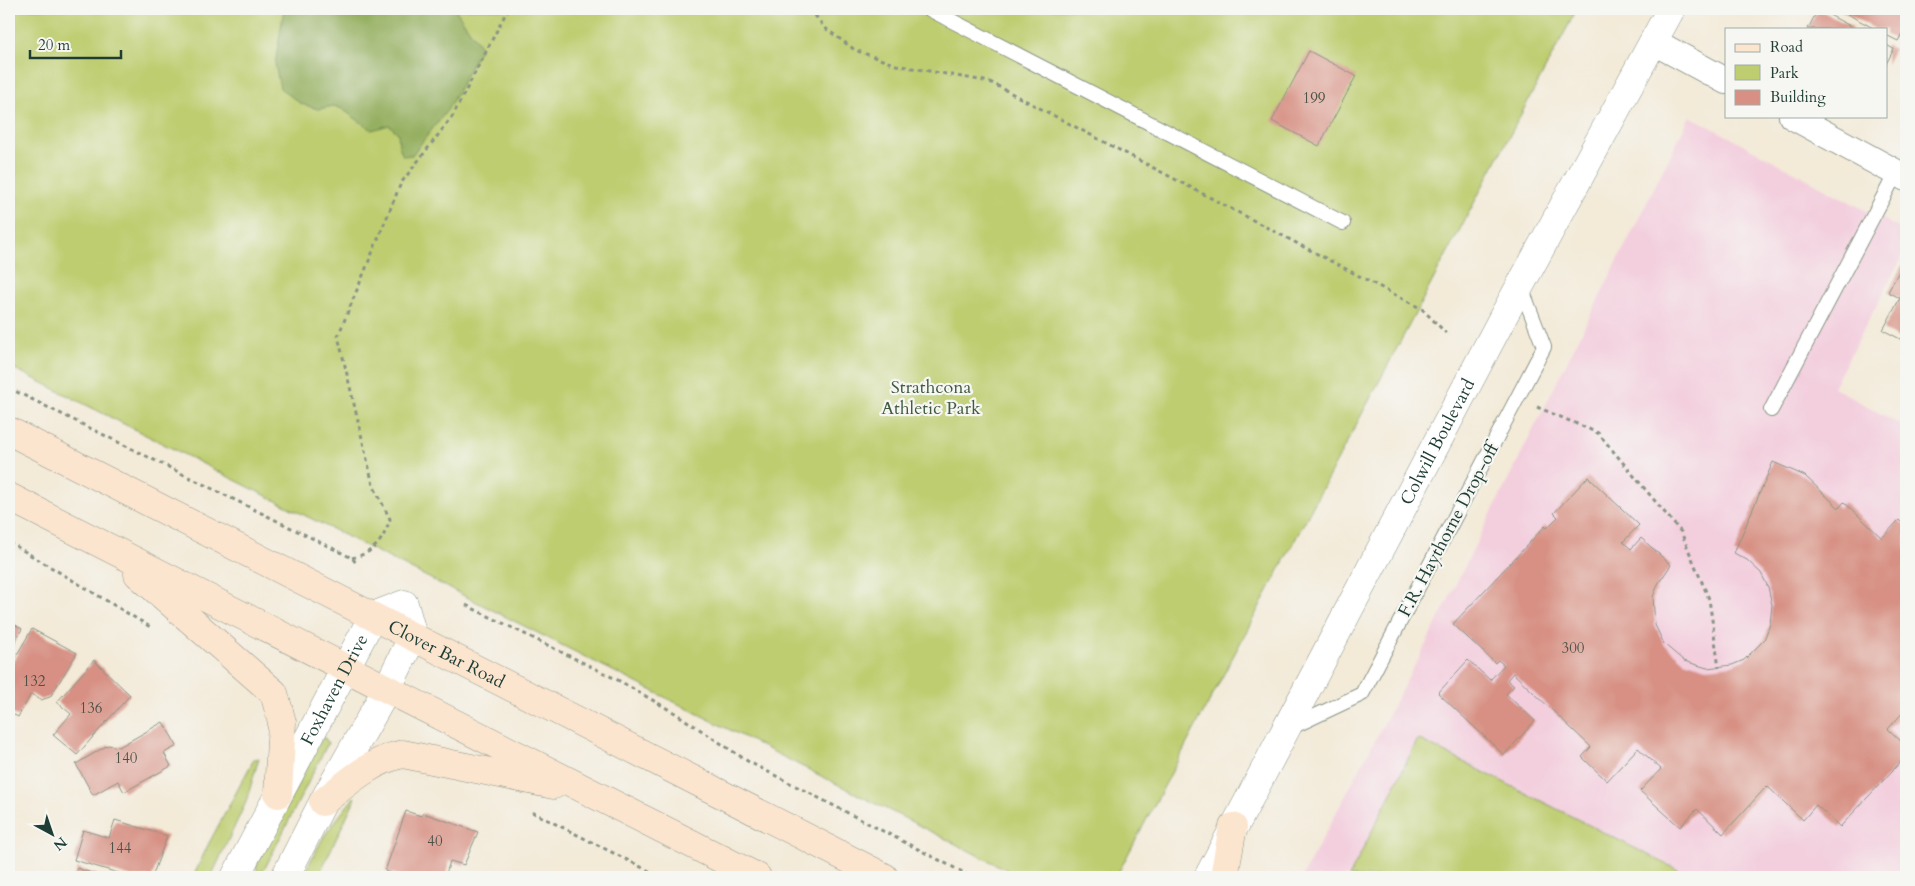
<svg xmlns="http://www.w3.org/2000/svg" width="1915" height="886" viewBox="0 0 1915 886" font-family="Cardo,serif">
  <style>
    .built { fill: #f3cfde }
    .green { fill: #becd6f; stroke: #6e8552 }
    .forest { fill: #96b062; stroke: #5a764b }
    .building { fill: #d79083 }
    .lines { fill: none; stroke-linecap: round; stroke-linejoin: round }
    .service-casing { stroke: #899486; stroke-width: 16 }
    .minor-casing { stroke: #899486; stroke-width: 28 }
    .tertiary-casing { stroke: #899486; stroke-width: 29 }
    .secondary-casing { stroke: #899486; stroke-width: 29 }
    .path { stroke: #899486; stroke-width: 3; stroke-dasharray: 4 4; stroke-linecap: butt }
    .service { stroke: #fff; stroke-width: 14 }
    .minor { stroke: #fff; stroke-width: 26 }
    .tertiary { stroke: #fff; stroke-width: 28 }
    .secondary { stroke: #fce5cf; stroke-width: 28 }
    .labels { text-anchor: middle; stroke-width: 4.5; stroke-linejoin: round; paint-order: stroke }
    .number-label { font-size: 15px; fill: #4d5248 }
    .park-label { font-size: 18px; fill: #3f5a40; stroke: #f6f6f2 }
    .street-label { font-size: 18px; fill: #1f3d34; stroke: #f6f6f2 }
  </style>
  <rect width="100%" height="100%" fill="#f6f6f2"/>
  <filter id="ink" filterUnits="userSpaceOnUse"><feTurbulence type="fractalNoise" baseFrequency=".02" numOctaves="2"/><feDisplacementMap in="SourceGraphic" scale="10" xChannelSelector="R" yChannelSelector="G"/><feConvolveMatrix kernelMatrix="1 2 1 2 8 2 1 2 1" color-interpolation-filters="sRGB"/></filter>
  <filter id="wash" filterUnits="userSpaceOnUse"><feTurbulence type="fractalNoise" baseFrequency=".0096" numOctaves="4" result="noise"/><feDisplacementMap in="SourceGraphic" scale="20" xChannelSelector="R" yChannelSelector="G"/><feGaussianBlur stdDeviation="1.12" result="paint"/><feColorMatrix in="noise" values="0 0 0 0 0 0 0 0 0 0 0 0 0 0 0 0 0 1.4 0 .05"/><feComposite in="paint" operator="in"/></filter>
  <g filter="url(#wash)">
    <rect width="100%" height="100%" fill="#f3ead8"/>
    <!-- built -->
    <polygon class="built" points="1690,116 1906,232 1906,250 1833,387 1906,428 1906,877 1302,877 1425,646"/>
    <!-- green -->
    <g class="green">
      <polygon points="9,9 1577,9 1116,877 1021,877 9,366"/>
      <polygon points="322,738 325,738 328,743 265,868 260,872 257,870 256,866"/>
      <polygon points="1418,739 1692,877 1349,877"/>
      <polygon points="259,758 246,802 211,877 193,877 209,843 254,759"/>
      <polygon points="354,797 355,799 318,877 302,877 324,836"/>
    </g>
    <!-- forest -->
    <polygon class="forest" points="284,9 455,9 481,47 448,109 412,155 403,156 399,146 398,133 389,125 372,130 342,109 334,106 318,109 301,104 280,88 275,64"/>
    <g id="blocks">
      <!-- building -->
      <g class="building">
        <polygon points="1818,9 1856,29 1808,29"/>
        <polygon points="1838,9 1906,9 1906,26 1898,41 1886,35 1886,29 1875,29"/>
        <polygon points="1886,45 1894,49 1886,64"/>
        <polygon points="1309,51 1356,76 1319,146 1272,121"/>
        <polygon points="1905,260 1906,260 1906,342 1883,330 1900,298 1888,292"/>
        <polygon points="1773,462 1805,476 1839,508 1844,502 1882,538 1899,520 1906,527 1906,709 1888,729 1906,746 1906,756 1840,827 1816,805 1803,820 1767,786 1723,834 1697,809 1680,827 1640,791 1661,769 1638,748 1607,781 1582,757 1591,747 1513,673 1507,680 1514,686 1506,694 1535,721 1504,755 1438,693 1468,660 1490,680 1504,665 1498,660 1495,663 1453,624 1545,526 1547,528 1558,517 1554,513 1588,477 1639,525 1623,542 1631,549 1641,538 1671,565 1658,584 1653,597 1655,625 1664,644 1684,661 1707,668 1732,665 1744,660 1764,640 1770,624 1772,605 1768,587 1761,573 1747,560 1734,553"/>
        <polygon points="9,621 22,629 9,651"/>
        <polygon points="32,629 77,653 50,697 41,700 31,694 18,717 9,712 9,668"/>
        <polygon points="94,660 130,695 77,755 53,735 71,714 57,702"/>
        <polygon points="163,722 177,746 164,753 171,766 124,792 118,781 93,795 76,764 108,745 119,747"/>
        <polygon points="406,811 421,816 423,813 478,832 464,865 450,861 445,877 404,877 385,871"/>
        <polygon points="115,820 167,836 152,877 132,877 74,860 83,830 109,838"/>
        <polygon points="77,868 103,877 74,877"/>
      </g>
    </g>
  </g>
  <g filter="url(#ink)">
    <use href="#blocks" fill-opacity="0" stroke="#899486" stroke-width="1"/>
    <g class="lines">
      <!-- service casing -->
      <g class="service-casing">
        <g id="service">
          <polyline points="929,9 1343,223"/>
          <polyline points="1771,410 1896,173"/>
          <polyline points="1290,728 1362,694 1544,347 1521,287"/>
        </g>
      </g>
      <!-- minor casing -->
      <g class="minor-casing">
        <g id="minor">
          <polyline points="1654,42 1726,81"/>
          <polyline points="1792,116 1906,178"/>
        </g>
      </g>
      <!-- tertiary casing -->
      <g class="tertiary-casing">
        <g id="tertiary">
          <path id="s1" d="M235 877 373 616 404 604 413 636 387 689 323 802 285 877"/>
          <path id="s2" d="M1208 877 1503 317 1671 9"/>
        </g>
      </g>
      <!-- secondary casing -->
      <g class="secondary-casing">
        <g id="secondary">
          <path id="s3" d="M9 431 884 877"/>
          <polyline points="9,497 757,877"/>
          <polyline points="138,574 274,693 282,722 278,794"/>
          <path d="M323 802C347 783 372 760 403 754L554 785"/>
          <polyline points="1224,877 1233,827"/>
        </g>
      </g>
      <!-- path -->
      <g class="path">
        <polyline points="810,9 825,28 855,50 896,65 990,82 1422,309 1446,333"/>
        <polyline points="9,388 352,558 358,565"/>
        <polyline points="1537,407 1598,433 1681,532 1709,599 1719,668"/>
        <polyline points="9,542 152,628"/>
        <path d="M352 558C375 552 383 541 390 519L373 485 338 336 401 183 452 117 508 9"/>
        <polyline points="466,605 616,679 675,713 749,762 972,877"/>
        <polyline points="532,812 661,877"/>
      </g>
      <!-- service -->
      <use href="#service" class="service"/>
      <!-- minor -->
      <use href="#minor" class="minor"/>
      <!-- tertiary -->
      <use href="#tertiary" class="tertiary"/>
      <!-- secondary -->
      <use href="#secondary" class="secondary"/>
    </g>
  </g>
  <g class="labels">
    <!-- number labels -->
    <g class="number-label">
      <text x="1314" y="103">199</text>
      <text x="1573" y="653">300</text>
      <text x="34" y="686">132</text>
      <text x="91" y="713">136</text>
      <text x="126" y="763">140</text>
      <text x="435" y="846">40</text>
      <text x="120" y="853">144</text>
    </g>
    <!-- park labels -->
    <g class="park-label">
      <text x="931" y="393">Strathcona<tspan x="931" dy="21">Athletic Park</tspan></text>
    </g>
    <!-- street labels -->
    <g class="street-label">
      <text dy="6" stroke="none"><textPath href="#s2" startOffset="492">Colwill Boulevard</textPath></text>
      <text transform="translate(1448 530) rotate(-62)" y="6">F.R. Haythorne Drop-off</text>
      <text dy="6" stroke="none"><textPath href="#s3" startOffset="491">Clover Bar Road</textPath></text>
      <text dy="6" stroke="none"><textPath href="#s1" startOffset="212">Foxhaven Drive</textPath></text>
    </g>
  </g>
  <!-- margin -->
  <rect width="1915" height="886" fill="none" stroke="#f6f6f2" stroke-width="30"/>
  <!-- legend -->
  <rect x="1725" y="28" width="162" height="90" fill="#f6f6f2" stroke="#a0aca6"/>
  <rect x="1735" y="44" width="25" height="8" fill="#fce5cf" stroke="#a0aca6"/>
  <text x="1770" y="52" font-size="15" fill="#1f3d34">Road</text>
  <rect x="1735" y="65" width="25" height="15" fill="#becd6f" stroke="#a0aca6"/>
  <text x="1770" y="78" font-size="15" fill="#1f3d34">Park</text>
  <rect x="1735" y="90" width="25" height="15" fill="#d79083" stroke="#a0aca6"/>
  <text x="1770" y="102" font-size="15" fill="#1f3d34">Building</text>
  <!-- north arrow -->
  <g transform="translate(52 834) rotate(140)" stroke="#f6f6f2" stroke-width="4" paint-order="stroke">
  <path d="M0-4L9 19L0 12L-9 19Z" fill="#1f3d34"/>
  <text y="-8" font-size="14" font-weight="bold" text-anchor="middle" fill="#1f3d34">N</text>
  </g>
  <!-- scale -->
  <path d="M30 50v8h91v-8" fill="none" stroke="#1f3d34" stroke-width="2.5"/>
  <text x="38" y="50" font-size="15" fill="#1f3d34" stroke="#f6f6f2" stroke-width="4" paint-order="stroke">20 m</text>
</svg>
